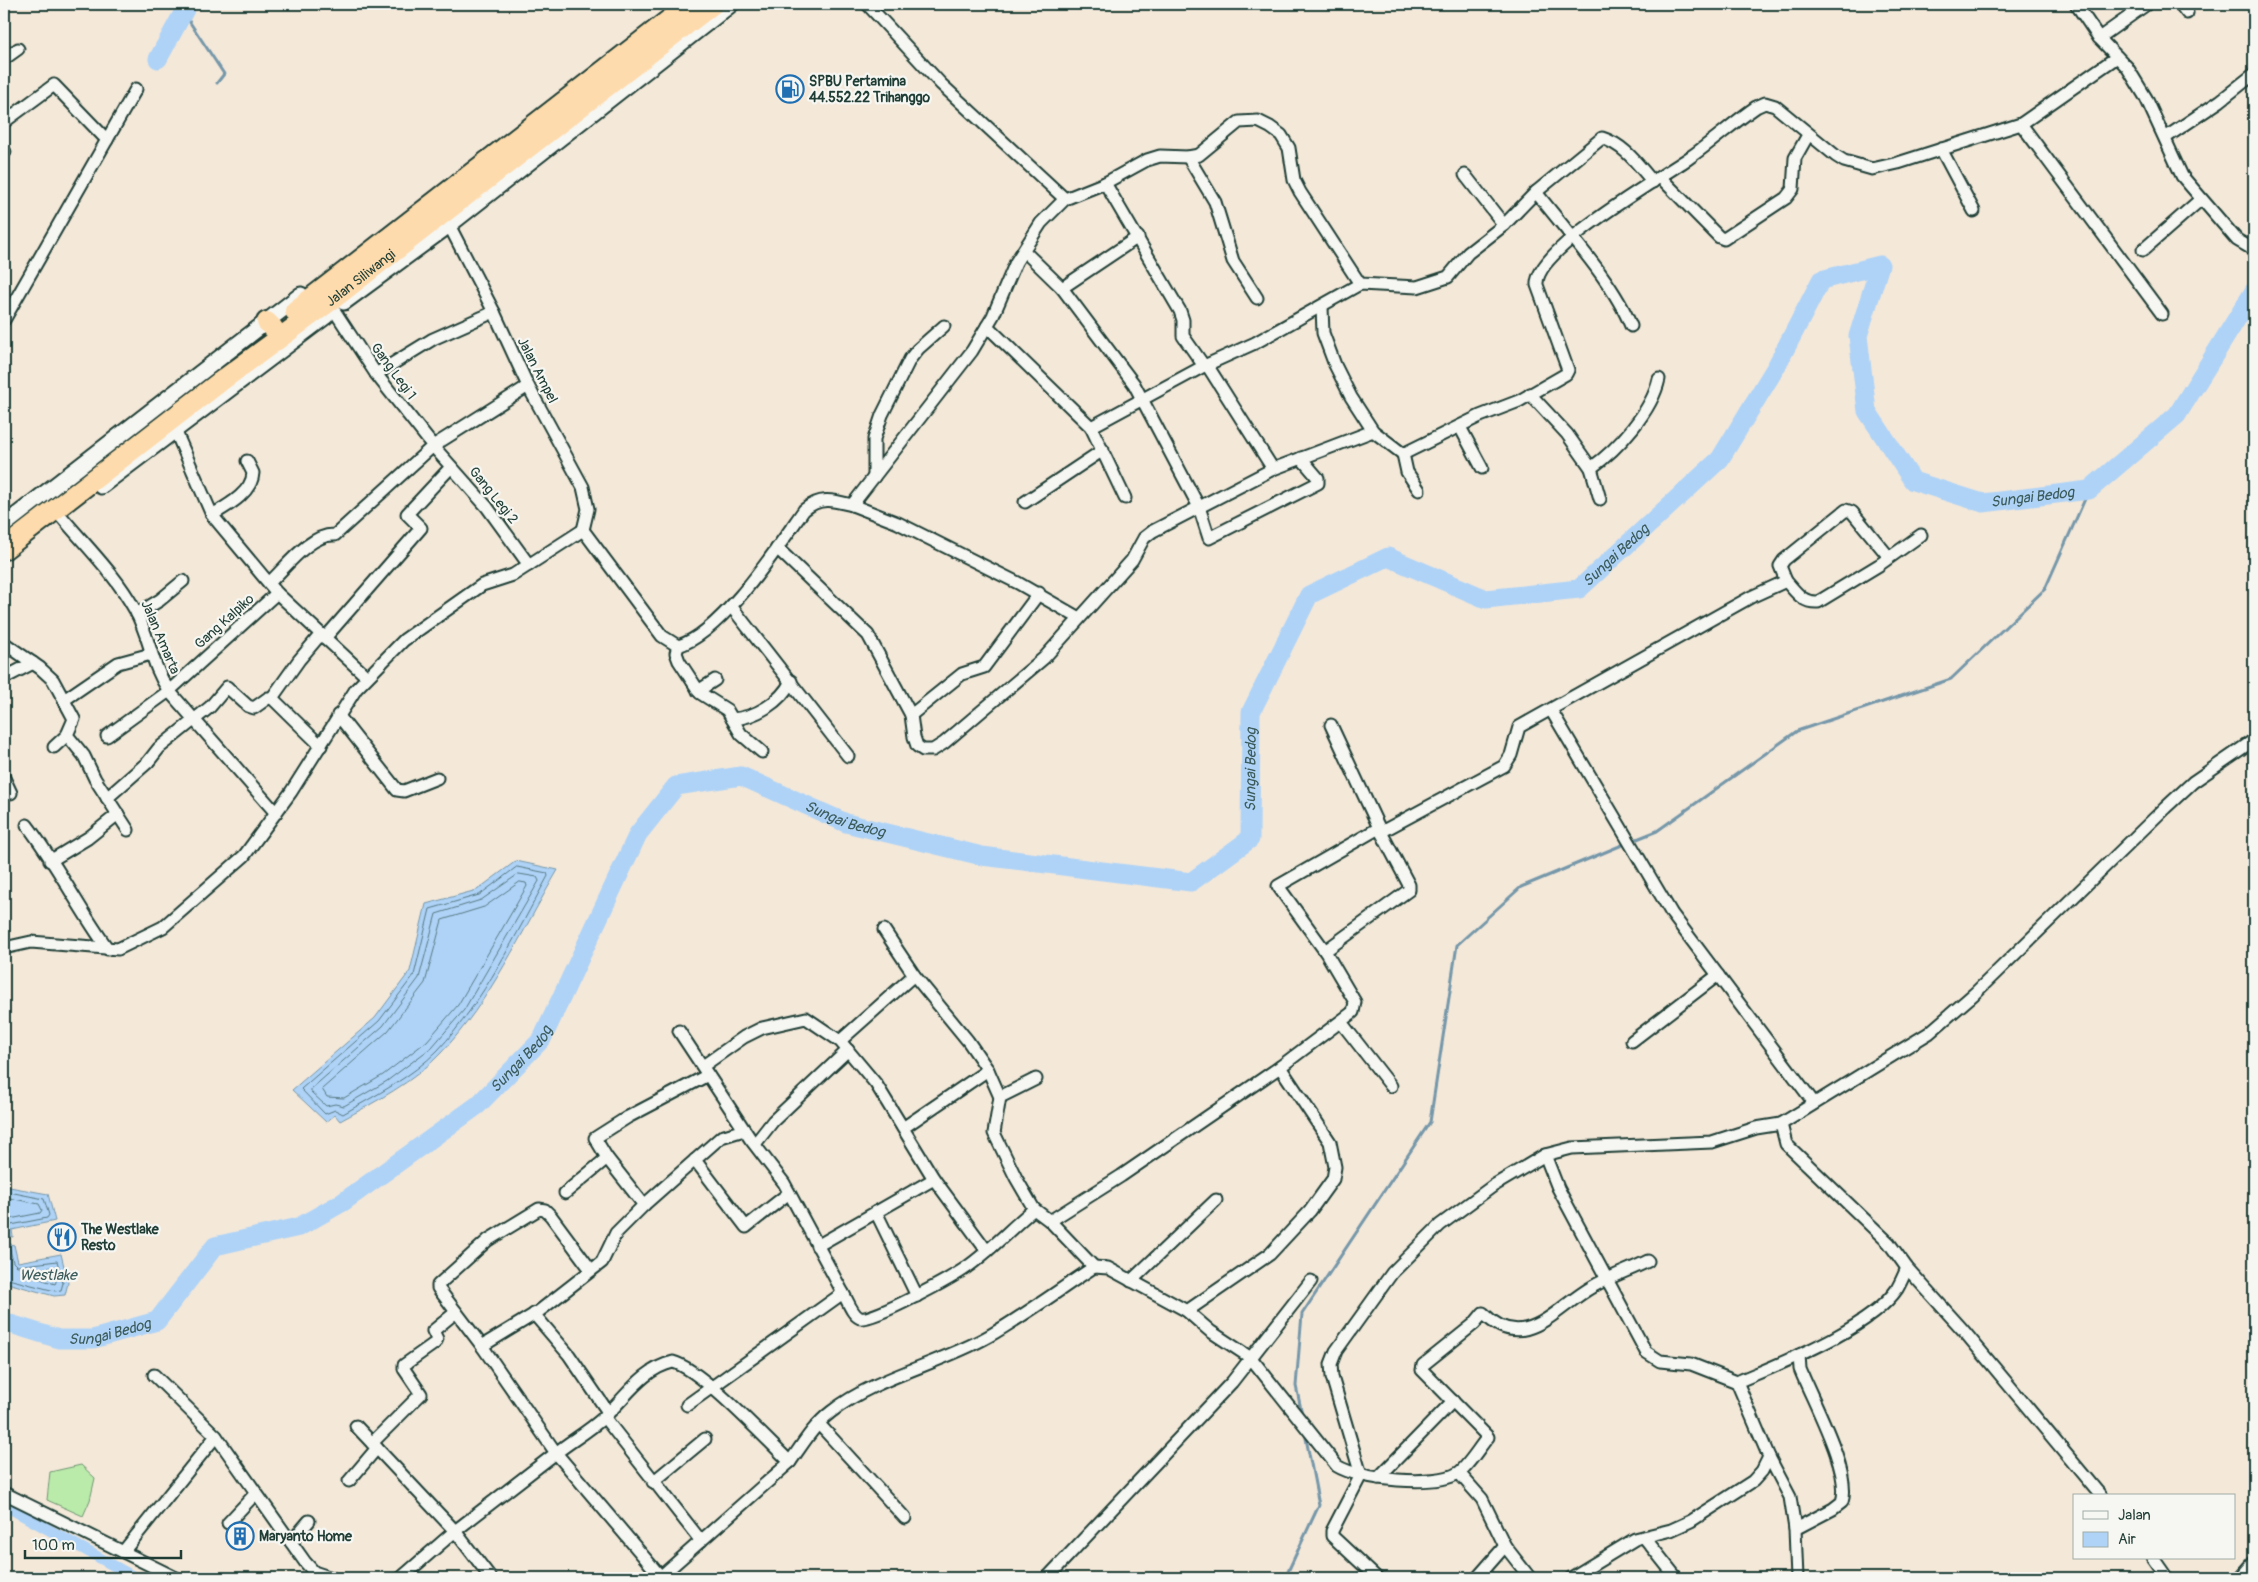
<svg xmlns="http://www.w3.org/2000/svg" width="2258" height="1582" viewBox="0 0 2258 1582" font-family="Pangolin,sans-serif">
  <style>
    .green { fill: #bbebab; stroke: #6d9470 }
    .water { fill: #aed3f7; stroke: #7597a9 }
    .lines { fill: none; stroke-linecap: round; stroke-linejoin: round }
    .shore { stroke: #587982; stroke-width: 1 }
    .stream { stroke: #7597a9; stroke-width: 3 }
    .canal { stroke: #aed3f7; stroke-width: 11 }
    .river { stroke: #aed3f7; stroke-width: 19 }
    .street-casing { stroke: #1f3d34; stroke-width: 15 }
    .secondary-casing { stroke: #1f3d34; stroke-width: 19 }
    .highway-casing { stroke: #1f3d34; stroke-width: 24 }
    .street { stroke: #f6f6f2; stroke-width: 11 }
    .secondary { stroke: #f6f6f2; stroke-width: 15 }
    .highway { stroke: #fedbac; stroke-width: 20 }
    .labels { text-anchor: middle; stroke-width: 4.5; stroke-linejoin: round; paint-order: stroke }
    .poi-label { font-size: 14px; font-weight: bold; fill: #1f3d34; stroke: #f6f6f2; text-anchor: start }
    .street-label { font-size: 14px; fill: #1f3d34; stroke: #f6f6f2 }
    .water-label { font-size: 15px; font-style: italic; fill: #3c5b5b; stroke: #f6f6f2 }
  </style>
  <rect width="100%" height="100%" fill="#f4e8d9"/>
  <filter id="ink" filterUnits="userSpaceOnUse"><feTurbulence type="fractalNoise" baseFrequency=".02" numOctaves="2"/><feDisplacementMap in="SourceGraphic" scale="10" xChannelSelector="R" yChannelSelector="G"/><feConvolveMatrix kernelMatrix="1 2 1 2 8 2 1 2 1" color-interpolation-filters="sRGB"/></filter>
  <g filter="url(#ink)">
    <!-- green -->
    <polygon class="green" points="81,1465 95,1478 90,1500 83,1516 47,1500 50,1472"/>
    <!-- water -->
    <g class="water">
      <path d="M516 861 558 870C522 931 490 1002 441 1053 414 1082 375 1102 340 1121L335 1115 326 1122 292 1090 375 1018 410 971 426 904 477 890Z"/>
      <polygon points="4,1186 48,1194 55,1221 12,1230 13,1237 4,1235"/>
      <polygon points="4,1242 14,1245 18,1262 61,1254 68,1283 65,1295 54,1296 4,1282"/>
    </g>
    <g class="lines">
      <!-- shore -->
      <g class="shore">
        <path d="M517 867 547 873 548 876C516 934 484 1001 438 1050 412 1077 376 1095 343 1114L335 1110 325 1114 301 1089 379 1021 414 975 430 909 479 895Z"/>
        <polygon points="519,874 537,877 539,881 464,1010 432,1047 387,1081 344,1106 335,1104 326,1106 311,1092 311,1089 383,1026 419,978 436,914 481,900"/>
        <polygon points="520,882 526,883 527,886 458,1005 427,1041 383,1075 344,1098 327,1097 322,1089 388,1031 425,983 442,920 484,907"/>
        <polyline points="4,1191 44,1199 49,1215 47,1218 11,1225 4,1231"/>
        <polyline points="4,1197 39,1204 42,1210 40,1213 10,1219 4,1223"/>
        <polyline points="4,1248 10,1250 13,1262 17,1266 57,1261 63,1283 61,1290 55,1291 4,1278"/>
        <polygon points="52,1268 56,1282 55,1284 26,1274 28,1271"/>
      </g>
      <!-- stream -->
      <g class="stream">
        <polyline points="187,18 224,74 217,83"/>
        <polyline points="1632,841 1657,831 1797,731 1951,679 2045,589 2089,490"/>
        <polyline points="1302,1414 1296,1386 1302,1314 1430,1122 1457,945 1521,887 1627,843"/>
        <polyline points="1285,1578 1319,1505 1305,1433"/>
      </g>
      <!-- canal -->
      <polyline class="canal" points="4,1505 136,1578"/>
      <!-- river -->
      <g class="river">
        <polyline points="158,59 188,4"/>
        <path id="s1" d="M4 1322 59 1339H93L157 1321 215 1246 299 1227 343 1202 478 1105 542 1039 638 834 676 786 741 776 846 823 982 856 1191 882 1250 839 1251 712 1309 595 1388 557 1486 599 1579 589 1720 459 1776 367 1821 280 1880 265 1858 336 1867 411 1913 481 1983 503 2089 490 2177 415 2254 291"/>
      </g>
      <!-- street casing -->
      <g class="street-casing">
        <g id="street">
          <polyline points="867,4 941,84 1065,199"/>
          <polyline points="2076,4 2099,38 2127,67 2146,98 2182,176 2237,240 2254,250"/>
          <polyline points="2180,4 2187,13"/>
          <polyline points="2099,38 2147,4"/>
          <polyline points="4,59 18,49"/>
          <polyline points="4,122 54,85 107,140"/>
          <polyline points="2021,124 2162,314"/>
          <polyline points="2165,138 2220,101 2254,74"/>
          <polyline points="1941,149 1974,211"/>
          <polyline points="4,151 5,152"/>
          <polyline points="1188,157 1215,202 1233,261 1257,298"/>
          <polyline points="1465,175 1504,225"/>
          <polyline points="1660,177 1719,237 1724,239 1786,198 1793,189 1795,158 1808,135"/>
          <polyline points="1105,183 1180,311 1183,320 1183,336 1204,366"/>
          <path d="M1536 192 1602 138C1625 145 1638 165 1653 182"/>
          <polyline points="449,225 494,312 528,386 583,487 588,509 583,530"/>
          <polyline points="2143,250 2200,200"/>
          <polyline points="1024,251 1062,288 1134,384 1199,507 1209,538 1318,483 1318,478 1301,458"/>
          <polyline points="1062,288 1138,237"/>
          <path d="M1322 307 1323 333 1335 365 1351 397 1373 431 1403 454 1480 416 1519 401 1566 374 1568 370 1537 285C1534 250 1659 179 1689 158 1712 142 1733 123 1756 107L1765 103 1775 106 1836 156 1844 161 1872 169 1898 163 2021 124 2117 57"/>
          <polyline points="334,310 376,374 433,446 487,507 529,565"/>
          <polyline points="4,320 136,89"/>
          <path d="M987 326 1091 427 1204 366 1255 343 1360 284 1417 287 1448 277 1468 253 1504 225 1536 192C1566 231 1613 281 1631 326"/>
          <polyline points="1207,365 1273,469"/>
          <polyline points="376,374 433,339 494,312"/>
          <polyline points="1530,394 1567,434 1591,468 1600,499"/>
          <polyline points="1091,427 1125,498"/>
          <polyline points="1460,427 1482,468"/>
          <polyline points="175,430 212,515 277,593 367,677"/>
          <polyline points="1403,454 1407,472 1419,490"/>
          <path d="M1591 468C1618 449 1652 411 1659 379"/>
          <polyline points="874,477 874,439 882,415 910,359 918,349 944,326"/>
          <polyline points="1025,502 1103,450"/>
          <polyline points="852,505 898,523 1018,583 1079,618"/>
          <path d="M212 515C227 506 252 493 253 473L247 461"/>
          <path d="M61 516C86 546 116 575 135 610 150 637 151 665 169 691L276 813"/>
          <path d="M583 530 662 636 678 646C722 633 777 548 804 510 820 496 833 500 852 505L972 351 993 316 1016 262 1041 223 1065 199 1105 183 1147 160 1160 156 1188 157 1199 155 1239 122 1258 121 1270 127 1281 135 1289 148 1294 180 1300 192 1360 284"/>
          <polyline points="777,548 868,635 911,715 914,737 917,746 923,750 933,750 944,743 1044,658 1132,560 1144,538 1153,531 1273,469 1373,431"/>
          <polyline points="1786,581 1780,566 1784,560 1846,510 1852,512 1889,557"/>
          <path d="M269 583C286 567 311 533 335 535L433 446 528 386"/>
          <polyline points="731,606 848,756"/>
          <polyline points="137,614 160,600 183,581"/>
          <polyline points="325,638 421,528 407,514 451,467"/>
          <polyline points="4,643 40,668 53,680 74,719 67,735 84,756 95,779 128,830"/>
          <polyline points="678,646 676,653 679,661 700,693 727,710 741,734 762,752"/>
          <polyline points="4,678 33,663"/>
          <polyline points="698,691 715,680"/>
          <polyline points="272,698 299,660 321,634"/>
          <polyline points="64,700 118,663 151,654"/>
          <polyline points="1551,710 1672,914 1814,1103"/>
          <polyline points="338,715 397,790 404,791 437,778"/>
          <polyline points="911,715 962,674 984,667 1039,593"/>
          <path d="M732 719C755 718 781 702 791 681"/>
          <polyline points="107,736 169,691 277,593"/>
          <polyline points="54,747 67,735"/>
          <polyline points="4,778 11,793"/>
          <polyline points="107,798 148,762 159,748 210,707 227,687 248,706 254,708 268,698 272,698 321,746"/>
          <path d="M27 825C57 864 79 909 108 949"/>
          <path d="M1381 832 1504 766 1511 755 1519 727 1751 597 1786 581C1796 592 1802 603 1818 602L1879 565 1921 535"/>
          <polyline points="50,861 88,838 118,814"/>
          <polyline points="884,930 914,975 968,1041 988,1070 1000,1097 994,1133 1016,1178 1034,1209 1050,1221"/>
          <polyline points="4,948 31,942 118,949 163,927 244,856 291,792 356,689 404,640 482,585 513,575 583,530"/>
          <polyline points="1325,951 1278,886 1379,828"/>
          <polyline points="1341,1022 1391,1086"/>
          <polyline points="679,1031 751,1140 784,1183 843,1293"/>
          <polyline points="840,1041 914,975"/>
          <polyline points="1632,1041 1718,975"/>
          <polyline points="703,1066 744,1037 762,1028 806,1018 840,1041 876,1084 934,1179"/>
          <polyline points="1000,1097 1036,1079"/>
          <polyline points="903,1128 988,1070"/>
          <polyline points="755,1144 773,1121 848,1050"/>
          <path d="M1545 1155 1558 1188 1646 1352 1660 1361 1691 1364 1737 1382C1781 1363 1870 1329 1897 1289 1901 1282 1904 1275 1907 1268"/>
          <polyline points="695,1160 746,1227 789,1193"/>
          <polyline points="565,1193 607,1158"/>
          <polyline points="644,1205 607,1158 595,1138 628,1117 708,1075"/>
          <polyline points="876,1212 917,1296"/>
          <polyline points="817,1246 934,1179 987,1251"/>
          <polyline points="1094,1267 1050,1221 1121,1176 1280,1067 1353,1012 1355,1002 1325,951 1409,890 1409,885 1381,832 1331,725"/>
          <polyline points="1131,1281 1216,1200"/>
          <polyline points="1187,1311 1270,1254 1310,1211 1333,1179 1335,1167 1330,1142 1280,1067"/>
          <polyline points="534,1314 569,1355 608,1412"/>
          <polyline points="482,1346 538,1312 602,1262 616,1233 644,1205 721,1137 744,1130"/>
          <polyline points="154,1375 216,1436 305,1562 314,1572 332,1578"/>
          <path d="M687 1405 843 1293C847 1299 852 1315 860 1318 872 1322 955 1276 967 1267 991 1250 1011 1228 1034 1209"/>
          <polyline points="604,1417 701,1541"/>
          <polyline points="819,1424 905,1518"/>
          <polyline points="356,1426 455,1531 556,1453 482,1346 438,1288 438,1285 488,1240 539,1209 545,1210 551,1216 591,1270"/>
          <polyline points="372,1443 421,1394 404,1369 404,1365 435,1343 437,1339 433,1331 456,1312"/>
          <polyline points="1769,1457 1790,1497 1795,1529 1797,1578"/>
          <polyline points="1459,1473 1482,1499 1505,1546 1530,1578"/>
          <polyline points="1378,1478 1453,1401"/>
          <polyline points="349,1481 377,1448"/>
          <polyline points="653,1482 705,1439"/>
          <polyline points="4,1493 176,1578"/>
          <polyline points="2101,1496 1963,1330 1907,1268 1889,1243 1786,1144 1781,1124 1929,1033 1974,994 2165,808 2193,782 2254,740"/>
          <polyline points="228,1523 256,1493"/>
          <path d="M1795 1529 1833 1509 1842 1502C1852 1471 1812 1400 1800 1369L1799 1355"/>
          <polyline points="1644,1537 1675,1576"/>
          <polyline points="291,1542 309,1521"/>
          <polyline points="123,1552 216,1436"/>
          <polyline points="2153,1558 2167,1578"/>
          <path d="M661 1577 556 1453C571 1441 589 1431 603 1418 625 1399 642 1369 673 1362 701 1369 766 1439 790 1462"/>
          <polyline points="401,1578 455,1531 491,1578"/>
          <path d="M659 1578 790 1462C802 1445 814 1425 831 1412 877 1376 938 1365 989 1336 1025 1315 1059 1290 1094 1267L1108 1268 1187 1311 1210 1331 1251 1358 1337 1466C1359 1480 1436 1487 1458 1473 1467 1468 1480 1446 1488 1437L1422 1370 1423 1365 1474 1324 1483 1313C1524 1355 1555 1308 1592 1287 1609 1277 1630 1270 1648 1261"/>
          <polyline points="1047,1578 1232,1382 1311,1281"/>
          <polyline points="1377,1578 1332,1536 1332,1531 1361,1475 1332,1377 1331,1364 1336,1351 1392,1273 1440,1225 1493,1186 1545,1155 1572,1148 1712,1142 1756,1128 1781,1124"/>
          <polyline points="1477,1578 1505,1546"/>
          <polyline points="1571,1578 1635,1539 1671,1530 1691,1521 1753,1481 1762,1471 1769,1457 1737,1382"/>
          <polyline points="2240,1578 2254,1562"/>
        </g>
      </g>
      <!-- secondary casing -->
      <g class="secondary-casing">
        <g id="secondary">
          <polyline points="344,302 449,225 731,4"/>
          <polyline points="101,486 326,316"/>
          <polyline points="4,525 301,295"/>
        </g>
      </g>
      <!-- highway casing -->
      <g class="highway-casing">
        <g id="highway">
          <polyline points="295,311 690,4"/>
          <polyline points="267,322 273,328"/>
          <path id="s2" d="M4 549 220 382 329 302 713 4"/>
        </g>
      </g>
      <!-- street -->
      <use href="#street" class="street"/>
      <!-- secondary -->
      <use href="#secondary" class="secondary"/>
      <!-- highway -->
      <use href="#highway" class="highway"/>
    </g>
  </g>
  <!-- icons -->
  <defs>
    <g id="fuel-ring" transform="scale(1.4375)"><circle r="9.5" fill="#f6f6f2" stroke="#1f6fb2" stroke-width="1.5"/><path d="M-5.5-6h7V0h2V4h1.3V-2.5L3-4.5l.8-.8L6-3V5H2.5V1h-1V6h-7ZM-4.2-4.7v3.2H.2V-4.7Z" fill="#1f6fb2"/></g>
    <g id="restaurant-ring" transform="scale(1.4375)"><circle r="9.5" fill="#f6f6f2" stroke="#1f6fb2" stroke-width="1.5"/><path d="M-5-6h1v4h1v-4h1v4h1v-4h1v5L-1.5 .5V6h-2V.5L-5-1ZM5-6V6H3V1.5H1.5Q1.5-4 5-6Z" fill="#1f6fb2"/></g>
    <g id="building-ring" transform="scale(1.4375)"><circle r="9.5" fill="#f6f6f2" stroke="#1f6fb2" stroke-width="1.5"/><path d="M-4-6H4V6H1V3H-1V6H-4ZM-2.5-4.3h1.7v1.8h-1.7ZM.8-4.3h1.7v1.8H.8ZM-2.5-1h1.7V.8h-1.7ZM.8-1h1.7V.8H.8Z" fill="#1f6fb2"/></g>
  </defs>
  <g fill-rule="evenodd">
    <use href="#fuel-ring" x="790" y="89"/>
    <use href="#restaurant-ring" x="62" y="1237"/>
    <use href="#building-ring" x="240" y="1536"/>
  </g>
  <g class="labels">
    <!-- poi labels -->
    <g class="poi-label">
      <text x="809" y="86">SPBU Pertamina<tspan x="809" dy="16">44.552.22 Trihanggo</tspan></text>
      <text x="81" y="1234">The Westlake<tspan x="81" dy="16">Resto</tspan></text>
      <text x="259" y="1541">Maryanto Home</text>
    </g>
    <!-- street labels -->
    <g class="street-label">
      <text dy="5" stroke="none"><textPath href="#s2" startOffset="448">Jalan Siliwangi</textPath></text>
      <text transform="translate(538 370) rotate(63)" y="5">Jalan Ampel</text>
      <text transform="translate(394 371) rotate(54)" y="5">Gang Legi 1</text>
      <text transform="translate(494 495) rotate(51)" y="5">Gang Legi 2</text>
      <text transform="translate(224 621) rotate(-42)" y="5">Gang Kalpiko</text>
      <text transform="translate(161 637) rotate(67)" y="5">Jalan Amarta</text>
    </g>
    <!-- water labels -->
    <g class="water-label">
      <text dy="5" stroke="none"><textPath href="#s1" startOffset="2900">Sungai Bedog</textPath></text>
      <text dy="5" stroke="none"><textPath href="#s1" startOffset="2135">Sungai Bedog</textPath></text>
      <text dy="5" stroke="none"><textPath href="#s1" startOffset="1609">Sungai Bedog</textPath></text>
      <text dy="5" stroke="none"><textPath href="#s1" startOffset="1114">Sungai Bedog</textPath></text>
      <text dy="5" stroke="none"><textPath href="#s1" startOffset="619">Sungai Bedog</textPath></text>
      <text x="48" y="1280">Westlake</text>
      <text dy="5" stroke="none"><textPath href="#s1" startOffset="109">Sungai Bedog</textPath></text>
    </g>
  </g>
  <!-- margin -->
  <rect width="2258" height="1582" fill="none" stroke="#f6f6f2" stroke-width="20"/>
  <rect x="10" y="10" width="2238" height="1562" fill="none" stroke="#1f3d34" stroke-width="2" filter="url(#ink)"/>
  <!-- legend -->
  <rect x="2073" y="1494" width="162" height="65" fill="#f6f6f2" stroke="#a0aca6"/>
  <rect x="2083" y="1511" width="25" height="8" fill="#f6f6f2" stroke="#a0aca6"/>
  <text x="2118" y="1520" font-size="15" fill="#1f3d34">Jalan</text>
  <rect x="2083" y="1532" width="25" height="15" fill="#aed3f7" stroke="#a0aca6"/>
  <text x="2118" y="1544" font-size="15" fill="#1f3d34">Air</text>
  <!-- scale -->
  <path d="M25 1550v8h156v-8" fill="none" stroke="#1f3d34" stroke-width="2.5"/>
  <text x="32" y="1550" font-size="15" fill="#1f3d34" stroke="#f6f6f2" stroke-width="4" paint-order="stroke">100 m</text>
</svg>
